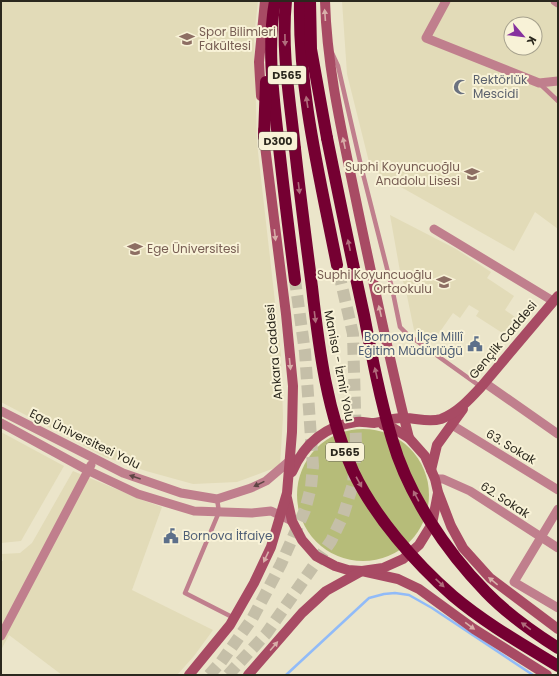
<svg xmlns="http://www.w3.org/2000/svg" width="559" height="676" viewBox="0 0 559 676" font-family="Poppins,sans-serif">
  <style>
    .built { fill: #e2dbb8; fill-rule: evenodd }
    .green { fill: #b6bc79 }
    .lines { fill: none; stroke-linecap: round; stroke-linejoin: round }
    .stream { stroke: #91bbf8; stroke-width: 2.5 }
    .highway-tunnel { stroke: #c5bfa8; stroke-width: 12; stroke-dasharray: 12 6; stroke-linecap: butt }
    .lane { stroke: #c07f8d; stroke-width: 4.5 }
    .street { stroke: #c07f8d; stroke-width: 9 }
    .secondary { stroke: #a84b64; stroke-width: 10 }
    .highway { stroke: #750032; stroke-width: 12 }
    .highway-bridge { stroke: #750032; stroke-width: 12 }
    .oneway { fill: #d8afa9 }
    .oneway2 { fill: #b06d7c }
    .oneway3 { fill: #5f4645 }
    .labels { text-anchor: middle; stroke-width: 4; stroke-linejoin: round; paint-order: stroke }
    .shield { fill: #f8f2d7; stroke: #686556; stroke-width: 1 }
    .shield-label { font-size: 11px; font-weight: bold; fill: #2b281e }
    .education-label { font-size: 12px; fill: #785e54; stroke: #f8f2d7; text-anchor: start }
    .worship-label { font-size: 12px; fill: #5b616d; stroke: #f8f2d7; text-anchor: start }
    .service-label { font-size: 12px; fill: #4e5e75; stroke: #f8f2d7; text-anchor: end }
    .street-label { font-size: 12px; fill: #2b281e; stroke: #f8f2d7 }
  </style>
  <rect width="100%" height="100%" fill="#ebe5ca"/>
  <!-- built -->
  <g class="built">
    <polygon points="1,1 258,1 254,37 257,143 281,355 283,417 280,466 237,482 193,484 146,471 105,457 1,402"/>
    <path d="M342 1H558V229L535 212 514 251 385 178 370 166 347 74ZM511 24H535V48H511Z"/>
    <polygon points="390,215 456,249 491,272 487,278 514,296 505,310 515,317 504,334 476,316 479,311 469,305 460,318 453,313 432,343 414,330 405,286 401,277"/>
    <polygon points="1,432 64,466 21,541 1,543"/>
    <polygon points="73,471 145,501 162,507 132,590 213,630 194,656 177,675 62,675 9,635 1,650 1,561 3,561 2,554 20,553 32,543"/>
  </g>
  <!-- green -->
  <circle class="green" cx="363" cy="495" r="66"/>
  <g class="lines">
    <!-- stream -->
    <polyline class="stream" points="286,675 369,598 384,594 395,593 409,595 432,608 533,675"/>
    <!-- highway-tunnel -->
    <g class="highway-tunnel">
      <polyline points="209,675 221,662 252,619 267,591 281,564 305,510 311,487 313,466 305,352 295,280"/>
      <polyline points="228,675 266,634 331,541 343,516 353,484 356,445 353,334 337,265"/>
    </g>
    <!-- lane -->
    <g class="lane">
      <polyline points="332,53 338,66 362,170 392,288 400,327 407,334 481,387"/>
      <polyline points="539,83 558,101"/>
      <polyline points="217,499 219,512 185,593 234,618"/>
    </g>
    <!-- street -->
    <g class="street">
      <polyline points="446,1 426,38 539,83 558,81"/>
      <polyline points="555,1 558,3"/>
      <polyline points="434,229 553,301"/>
      <polyline points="485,383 558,434"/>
      <polyline points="1,411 123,473 181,493 217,499 251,488 266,481 293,458"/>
      <polyline points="1,423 87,470 138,494 194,511 252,513 271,511 292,521"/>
      <polyline points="452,425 558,490"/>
      <polyline points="435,479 443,479 470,491 558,548"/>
      <polyline points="558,509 514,582 558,608"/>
      <polyline points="1,636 91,465"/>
    </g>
    <!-- secondary -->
    <g class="secondary">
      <path d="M325 1C327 72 344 141 358 210 374 286 390 363 409 438"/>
      <polyline points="261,96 259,62 265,1"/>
      <polyline points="383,425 393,428 409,438 425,456 435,479 438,492 451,526 463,548 490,578 558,629"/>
      <polyline points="431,470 437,445 463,409"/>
      <path d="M292 472C304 444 324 426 356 422 362 421 368 423 374 423 384 422 394 417 404 418 417 418 428 423 441 419 457 413 469 400 481 387L558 296"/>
      <polyline points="287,498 292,521 302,540 316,556 335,566 348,570 362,571 398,579 419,589 474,629 547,675"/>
      <polyline points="189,675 230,625 254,583 271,547 287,493 292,432 293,386 286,314 263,130"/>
      <polyline points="248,675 302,613 326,591 362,571 383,568 403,559 419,545 432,524 438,493"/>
    </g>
    <!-- highway -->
    <g class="highway">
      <path d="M275 1C267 46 273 93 278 138 283 185 289 233 295 280"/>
      <path d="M286 1C281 50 290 100 295 149"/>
      <path d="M300 1C298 90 320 178 337 265"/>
      <polyline points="310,1 311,49 327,138"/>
      <polyline points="264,137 266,82"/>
    </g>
    <!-- highway-bridge -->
    <g class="highway-bridge">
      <path d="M327 138C339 197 351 256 364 315 372 357 380 399 392 439 408 495 446 551 486 592 507 614 533 632 558 648"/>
      <path d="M295 149C300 195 306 241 312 287 319 350 327 413 353 471 374 516 415 563 453 596 485 623 522 644 558 666"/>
    </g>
  </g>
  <!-- one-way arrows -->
  <defs><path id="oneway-solid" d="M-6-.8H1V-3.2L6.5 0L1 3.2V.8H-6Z"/></defs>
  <g class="oneway">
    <use href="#oneway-solid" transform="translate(325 15) rotate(-94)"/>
    <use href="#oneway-solid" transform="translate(344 143) rotate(-102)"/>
    <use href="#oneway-solid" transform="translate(275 235) rotate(83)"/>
    <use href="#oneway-solid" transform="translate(380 311) rotate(-103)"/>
    <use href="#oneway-solid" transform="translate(290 364) rotate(84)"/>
    <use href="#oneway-solid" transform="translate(266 557) rotate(115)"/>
    <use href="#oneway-solid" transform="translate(493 581) rotate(-141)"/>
    <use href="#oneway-solid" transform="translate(470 626) rotate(36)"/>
    <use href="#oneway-solid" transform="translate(274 646) rotate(-49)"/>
  </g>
  <g class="oneway2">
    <use href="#oneway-solid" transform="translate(285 40) rotate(89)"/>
    <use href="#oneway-solid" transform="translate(307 102) rotate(-99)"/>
    <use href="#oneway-solid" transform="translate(299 188) rotate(83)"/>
    <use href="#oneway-solid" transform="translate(349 245) rotate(-102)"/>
    <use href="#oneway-solid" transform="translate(315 317) rotate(83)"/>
    <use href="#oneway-solid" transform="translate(376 373) rotate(-103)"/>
    <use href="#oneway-solid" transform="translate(359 482) rotate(61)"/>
    <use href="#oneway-solid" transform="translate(416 496) rotate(-118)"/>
    <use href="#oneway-solid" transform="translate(440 583) rotate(43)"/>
    <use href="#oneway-solid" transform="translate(526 626) rotate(-144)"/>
  </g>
  <g class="oneway3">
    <use href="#oneway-solid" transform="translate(135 477) rotate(-161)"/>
    <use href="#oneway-solid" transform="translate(259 484) rotate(154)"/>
  </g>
  <!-- icons -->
  <defs>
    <g id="university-bare" transform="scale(1.2)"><path d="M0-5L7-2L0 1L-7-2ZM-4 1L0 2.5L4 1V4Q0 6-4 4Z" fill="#8d6e63" stroke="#f8f2d7" stroke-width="2.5" paint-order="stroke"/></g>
    <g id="mosque-bare" transform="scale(1.2)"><path d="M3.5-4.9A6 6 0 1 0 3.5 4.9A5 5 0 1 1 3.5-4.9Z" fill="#6b7280" stroke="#f8f2d7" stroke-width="2.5" paint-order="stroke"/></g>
    <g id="school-bare" transform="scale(1.2)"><path d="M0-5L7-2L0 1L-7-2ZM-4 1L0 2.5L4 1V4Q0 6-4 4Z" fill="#8d6e63" stroke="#f8f2d7" stroke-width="2.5" paint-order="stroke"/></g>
    <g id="civic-bare" transform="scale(1.2)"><path d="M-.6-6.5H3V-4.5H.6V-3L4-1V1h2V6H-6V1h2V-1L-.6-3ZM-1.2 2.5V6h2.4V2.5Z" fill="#5c6f8a" stroke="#f8f2d7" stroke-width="2.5" paint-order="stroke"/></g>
  </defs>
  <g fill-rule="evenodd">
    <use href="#university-bare" x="187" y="39"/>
    <use href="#mosque-bare" x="461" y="87"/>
    <use href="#school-bare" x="472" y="174"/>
    <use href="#university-bare" x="135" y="249"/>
    <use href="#school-bare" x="444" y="282"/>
    <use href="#civic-bare" x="475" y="344"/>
    <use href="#civic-bare" x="171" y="536"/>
  </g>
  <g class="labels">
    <!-- shield labels -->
    <g class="shield">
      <rect x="268" y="66" width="38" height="18" rx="3"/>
      <rect x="259" y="132" width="38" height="18" rx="3"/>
      <rect x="326" y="443" width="38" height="18" rx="3"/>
    </g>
    <g class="shield-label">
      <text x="287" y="79">D565</text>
      <text x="278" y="145">D300</text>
      <text x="345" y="456">D565</text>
    </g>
    <!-- education labels -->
    <g class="education-label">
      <text x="199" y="36">Spor Bilimleri<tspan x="199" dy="14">Fakültesi</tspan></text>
      <text x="460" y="171" text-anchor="end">Suphi Koyuncuoğlu<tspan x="460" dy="14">Anadolu Lisesi</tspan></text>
      <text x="147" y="253">Ege Üniversitesi</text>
      <text x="432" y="279" text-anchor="end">Suphi Koyuncuoğlu<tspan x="432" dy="14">Ortaokulu</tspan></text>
    </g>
    <!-- worship labels -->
    <g class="worship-label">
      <text x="473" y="84">Rektörlük<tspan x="473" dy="14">Mescidi</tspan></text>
    </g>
    <!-- service labels -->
    <g class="service-label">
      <text x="463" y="341">Bornova İlçe Millî<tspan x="463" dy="14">Eğitim Müdürlüğü</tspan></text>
      <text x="183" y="540" text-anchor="start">Bornova İtfaiye</text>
    </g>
    <!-- street labels -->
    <g class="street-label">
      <text transform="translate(503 340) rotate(-50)" y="4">Gençlik Caddesi</text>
      <text transform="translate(274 352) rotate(-95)" y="4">Ankara Caddesi</text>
      <text transform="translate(339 366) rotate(79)" y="4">Manisa - İzmir Yolu</text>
      <text transform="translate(85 439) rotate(26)" y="4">Ege Üniversitesi Yolu</text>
      <text transform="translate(511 447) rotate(31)" y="4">63. Sokak</text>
      <text transform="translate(505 500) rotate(33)" y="4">62. Sokak</text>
    </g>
  </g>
  <!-- border -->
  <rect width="559" height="676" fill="none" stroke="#2b281e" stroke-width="4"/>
  <!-- north arrow -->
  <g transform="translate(523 36) rotate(118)"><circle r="19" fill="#f8f2d7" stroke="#a6a18d"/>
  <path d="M0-3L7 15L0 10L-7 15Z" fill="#86319e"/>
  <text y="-6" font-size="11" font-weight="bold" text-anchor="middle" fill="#2b281e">K</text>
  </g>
</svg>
